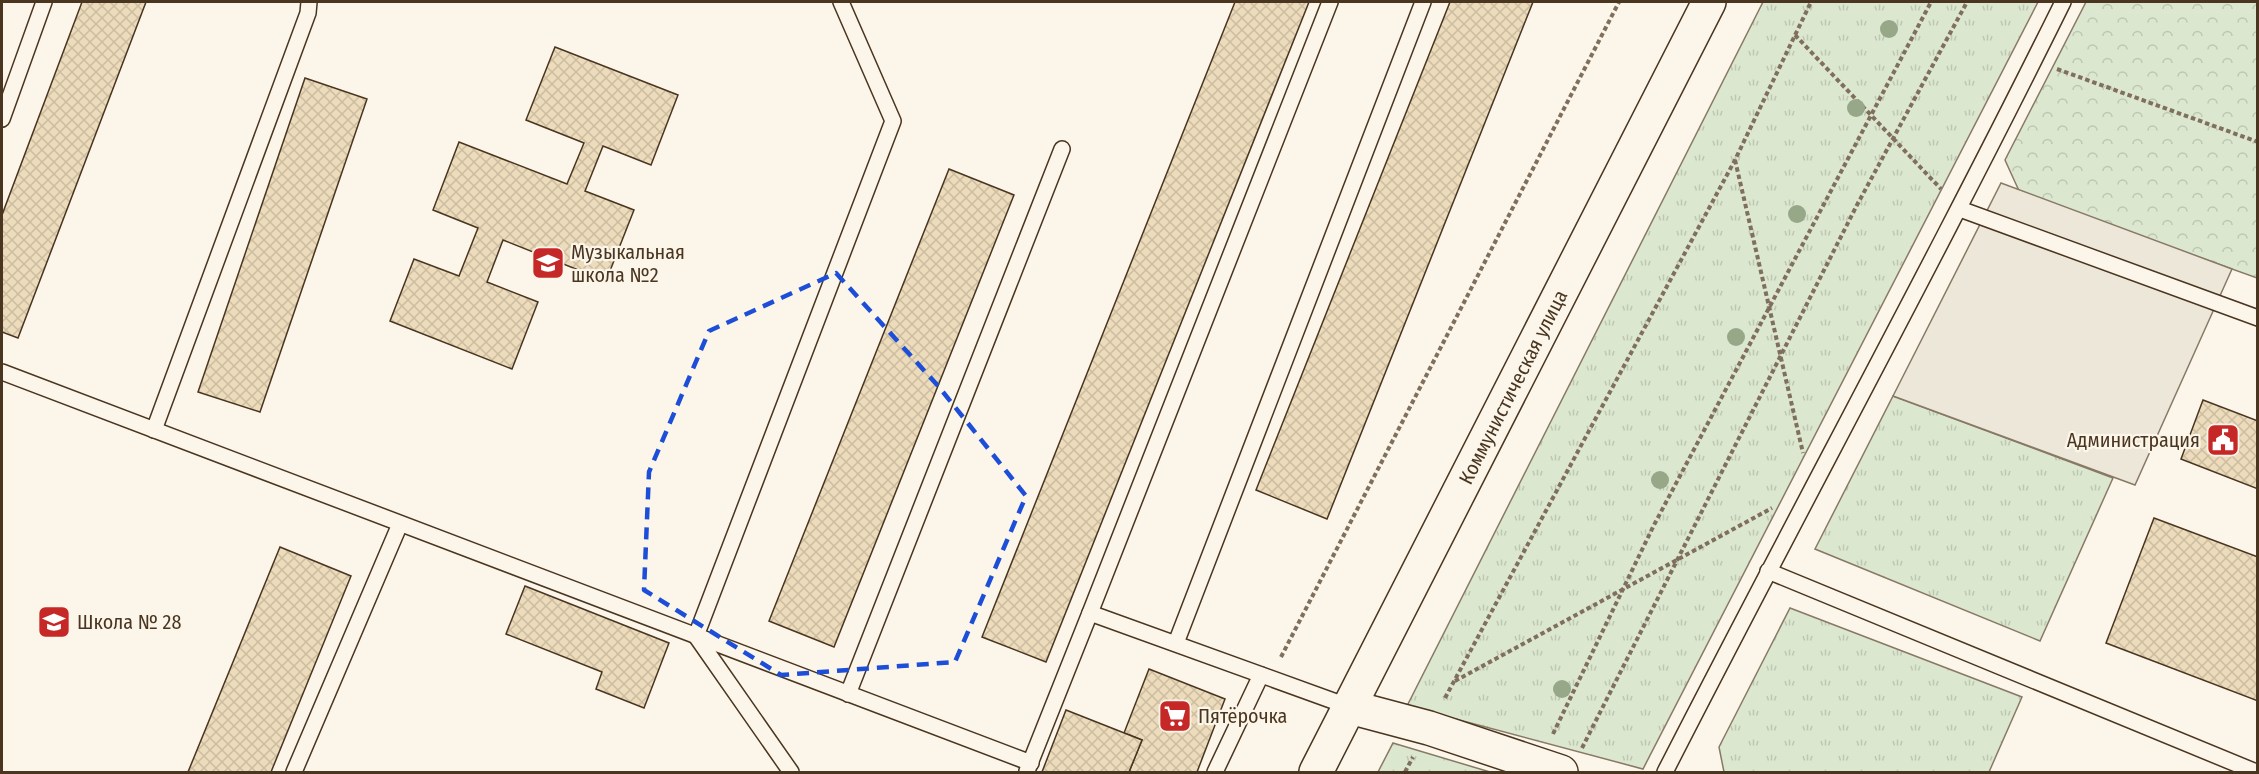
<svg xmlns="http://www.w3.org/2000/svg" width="2259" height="774" viewBox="0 0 2259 774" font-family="'Fira Sans Condensed',sans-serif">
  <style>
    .grass { fill: url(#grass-tufts); stroke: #887966; stroke-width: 1.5 }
    .forest { fill: url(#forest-crowns); stroke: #887966; stroke-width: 1.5 }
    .parking { fill: #ede7d9; stroke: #887966; stroke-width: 1.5 }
    .building { fill: url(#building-cross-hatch); stroke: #4a3520; stroke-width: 1.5 }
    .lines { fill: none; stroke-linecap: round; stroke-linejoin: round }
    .lane-casing { stroke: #4a3520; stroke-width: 18 }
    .secondary-casing { stroke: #4a3520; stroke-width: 36 }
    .path { stroke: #7f6f5c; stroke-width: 4; stroke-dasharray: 4.5 3; stroke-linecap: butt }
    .lane { stroke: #fbf6e9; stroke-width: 15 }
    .secondary { stroke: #fbf6e9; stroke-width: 33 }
    .tree { fill: #96a887 }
    .marked { fill: none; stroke: #1d4ed8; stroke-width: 4.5; stroke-dasharray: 12 8; stroke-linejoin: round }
    .labels { text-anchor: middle; stroke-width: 4.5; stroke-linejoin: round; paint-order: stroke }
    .poi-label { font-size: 20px; fill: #4a3520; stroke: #fbf6e9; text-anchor: start }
    .street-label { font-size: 20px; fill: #4a3520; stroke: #fbf6e9 }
  </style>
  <defs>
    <pattern id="grass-tufts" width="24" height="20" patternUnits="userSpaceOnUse" patternTransform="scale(1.5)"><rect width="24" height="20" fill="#dce7d0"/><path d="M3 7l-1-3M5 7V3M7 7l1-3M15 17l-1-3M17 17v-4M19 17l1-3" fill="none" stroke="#bec7b2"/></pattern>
    <pattern id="forest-crowns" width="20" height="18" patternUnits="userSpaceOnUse" patternTransform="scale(1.5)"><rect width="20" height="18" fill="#dce7d0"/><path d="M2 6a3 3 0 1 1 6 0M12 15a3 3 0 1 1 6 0" fill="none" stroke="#bec7b2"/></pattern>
    <pattern id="building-cross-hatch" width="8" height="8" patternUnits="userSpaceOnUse" patternTransform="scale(1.5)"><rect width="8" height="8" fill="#ecdcbc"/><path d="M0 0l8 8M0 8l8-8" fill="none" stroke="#ccbda1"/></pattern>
  </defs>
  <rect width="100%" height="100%" fill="#fbf6e9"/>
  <!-- grass -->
  <g class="grass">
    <polygon points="1763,2 2038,2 1643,769 1407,706"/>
    <polygon points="1893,396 2113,478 2040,641 1815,549"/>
    <polygon points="1790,608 2022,697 1989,772 1724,772 1719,747"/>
    <polygon points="1393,743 1490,772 1378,772"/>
  </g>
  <!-- forest -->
  <polygon class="forest" points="2086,2 2257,2 2257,278 2020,193 2005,160"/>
  <!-- parking -->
  <polygon class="parking" points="2001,183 2232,269 2135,485 1893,396"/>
  <!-- building -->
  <g class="building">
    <polygon points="82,2 146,2 18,338 2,332 2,215"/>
    <polygon points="1235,2 1309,2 1046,662 982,637"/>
    <polygon points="1450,2 1533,2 1327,519 1256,490"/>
    <polygon points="555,47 678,95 651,165 603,146 585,191 634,210 606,281 503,240 487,282 538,302 512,369 390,321 414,259 459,276 478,228 433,210 459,142 567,184 584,143 526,120"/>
    <polygon points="305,78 367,99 260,412 198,392"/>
    <polygon points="949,169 1014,195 834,647 769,621"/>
    <polygon points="2203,400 2258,421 2258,489 2181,459"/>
    <polygon points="2154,518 2258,557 2258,701 2106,643"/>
    <polygon points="280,547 351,576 271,772 188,772"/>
    <polygon points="525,586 669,643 644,708 596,689 602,672 506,634"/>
    <polygon points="1149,669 1225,699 1197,772 1129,772 1142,740 1124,733"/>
    <polygon points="1066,710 1142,740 1129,772 1042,772"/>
  </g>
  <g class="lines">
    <!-- lane casing -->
    <g class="lane-casing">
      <g id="lane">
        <polyline points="2,119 44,2"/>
        <polyline points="1960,209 2258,318"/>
        <polyline points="2,372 1031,763"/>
        <polyline points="154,430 308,13 309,2"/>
        <polyline points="1768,571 2256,772"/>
        <polyline points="1090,613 1330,2"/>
        <polyline points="1176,643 1423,2"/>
        <polyline points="848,694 1062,149"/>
        <polyline points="1027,771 1090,613 1350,707"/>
        <polyline points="294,772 400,524"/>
        <polyline points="791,772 696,636 893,121 841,2"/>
        <polyline points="1215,772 1261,675"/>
        <path d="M1665 772C1796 515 1935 261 2063 2"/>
      </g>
    </g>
    <!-- secondary casing -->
    <g class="secondary-casing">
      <g id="secondary">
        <polyline points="1350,707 1429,728 1561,772"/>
        <polyline points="1316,772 1709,2"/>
      </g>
    </g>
    <!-- path -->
    <g class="path">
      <polyline points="1795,35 1941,189"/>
      <polyline points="2057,69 2258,142"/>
      <polyline points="1735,160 1803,453"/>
      <polyline points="1281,657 1619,2"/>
      <polyline points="1455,681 1772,508"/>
      <polyline points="1445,698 1735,160 1811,2"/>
      <polyline points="1553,734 1654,525 1931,2"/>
      <polyline points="1582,748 1857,205 1967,2"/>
      <polyline points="1405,772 1413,757"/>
    </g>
    <!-- lane -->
    <use href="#lane" class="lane"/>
    <!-- secondary -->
    <use href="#secondary" class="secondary"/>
  </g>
  <!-- trees -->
  <g class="tree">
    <circle cx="1889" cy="29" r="9"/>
    <circle cx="1856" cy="108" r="9"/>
    <circle cx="1797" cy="214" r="9"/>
    <circle cx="1736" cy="337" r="9"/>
    <circle cx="1660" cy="480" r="9"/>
    <circle cx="1562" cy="689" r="9"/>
  </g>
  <!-- marked area -->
  <path class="marked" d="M836 273 939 387 1026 496 955 662 781 675 644 590 649 472 709 331Z"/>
  <!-- icons -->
  <defs>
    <g id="school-square" transform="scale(1.725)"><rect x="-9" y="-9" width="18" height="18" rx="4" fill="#c62828" stroke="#fbf6e9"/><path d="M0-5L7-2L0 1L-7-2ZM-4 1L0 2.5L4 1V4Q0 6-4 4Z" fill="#fff"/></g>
    <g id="civic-square" transform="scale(1.725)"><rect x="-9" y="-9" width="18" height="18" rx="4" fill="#c62828" stroke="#fbf6e9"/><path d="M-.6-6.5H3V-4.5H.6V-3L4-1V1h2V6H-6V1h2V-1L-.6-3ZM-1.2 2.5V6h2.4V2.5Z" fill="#fff"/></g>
    <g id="supermarket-square" transform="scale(1.725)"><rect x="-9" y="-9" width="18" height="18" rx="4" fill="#c62828" stroke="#fbf6e9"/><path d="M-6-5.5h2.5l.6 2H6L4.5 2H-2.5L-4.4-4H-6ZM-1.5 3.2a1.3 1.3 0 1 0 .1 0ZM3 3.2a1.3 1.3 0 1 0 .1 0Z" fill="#fff"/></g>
  </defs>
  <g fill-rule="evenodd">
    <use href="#school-square" x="548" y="263"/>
    <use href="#civic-square" x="2223" y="440"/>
    <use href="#school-square" x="54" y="622"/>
    <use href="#supermarket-square" x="1175" y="716"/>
  </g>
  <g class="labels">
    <!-- poi labels -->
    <g class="poi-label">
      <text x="571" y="259">Музыкальная<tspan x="571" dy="23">школа №2</tspan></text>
      <text x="2200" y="447" text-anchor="end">Администрация</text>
      <text x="77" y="629">Школа № 28</text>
      <text x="1198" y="723">Пятёрочка</text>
    </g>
    <!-- street labels -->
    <g class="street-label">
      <text transform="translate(1513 387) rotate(-63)" y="7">Коммунистическая улица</text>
    </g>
  </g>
  <!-- border -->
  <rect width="2259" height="774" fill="none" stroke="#4a3520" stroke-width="6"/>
</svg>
